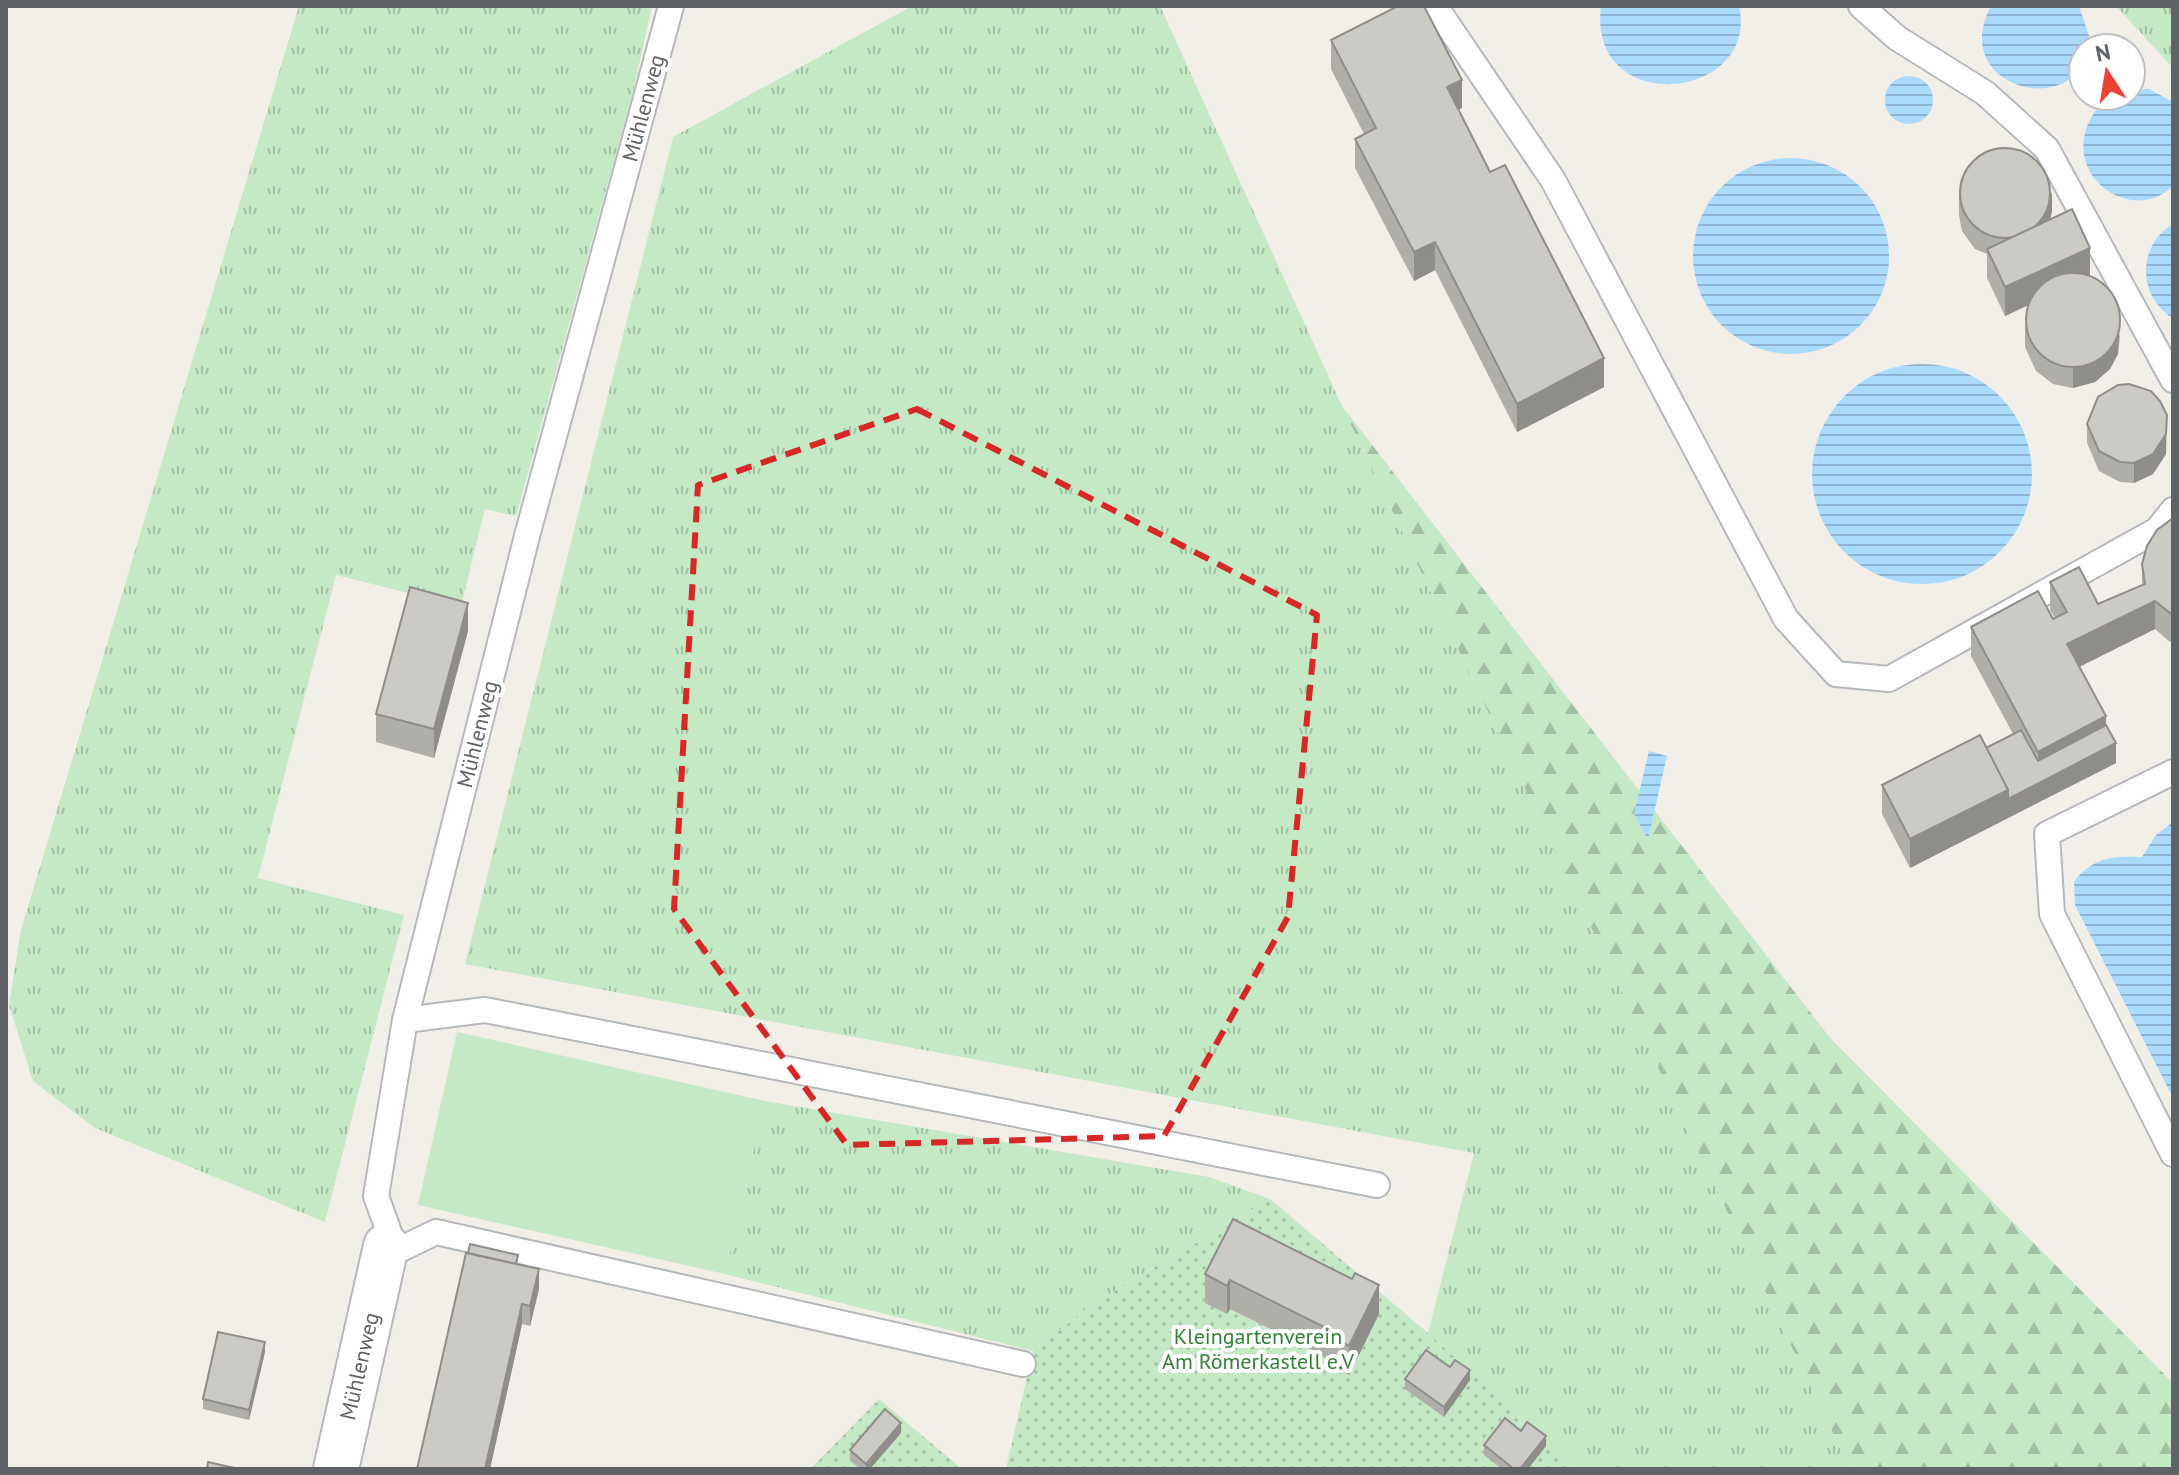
<svg xmlns="http://www.w3.org/2000/svg" width="2179" height="1475" viewBox="0 0 2179 1475" font-family="'PT Sans',sans-serif">
  <style>
    .grass { fill: url(#grass-tufts) }
    .forest { fill: url(#forest-firs) }
    .park { fill: url(#park-dots) }
    .pitch { fill: #c5e8c5 }
    .water { fill: url(#water-rules) }
    .lines { fill: none; stroke-linecap: round; stroke-linejoin: round }
    .service-casing { stroke: #b5b8bc; stroke-width: 28 }
    .minor-casing { stroke: #b5b8bc; stroke-width: 48 }
    .service { stroke: #fff; stroke-width: 24 }
    .minor { stroke: #fff; stroke-width: 44 }
    .wall { fill: #afaea9 }
    .shaded-wall { fill: #8f8d8a }
    .building { fill: #cccac5; stroke: #8f8d8a; stroke-width: 2 }
    .marked { fill: none; stroke: #d62828; stroke-width: 6; stroke-dasharray: 16 10; stroke-linejoin: round }
    .labels { text-anchor: middle; stroke-width: 8; stroke-linejoin: round; paint-order: stroke }
    .street-label { font-size: 22px; fill: #5f6368; stroke: #fff }
    .park-label { font-size: 22px; fill: #348238; stroke: #fff }
  </style>
  <defs>
    <pattern id="grass-tufts" width="24" height="20" patternUnits="userSpaceOnUse" patternTransform="scale(2)"><rect width="24" height="20" fill="#c5e8c5"/><path d="M3 7l-1-3M5 7V3M7 7l1-3M15 17l-1-3M17 17v-4M19 17l1-3" fill="none" stroke="#a3c0a4"/></pattern>
    <pattern id="forest-firs" width="22" height="20" patternUnits="userSpaceOnUse" patternTransform="scale(2)"><rect width="22" height="20" fill="#c5e8c5"/><path d="M5 1l3.5 6h-7zM16 11l3.5 6h-7z" fill="#a3c0a4"/></pattern>
    <pattern id="park-dots" width="8" height="8" patternUnits="userSpaceOnUse" patternTransform="scale(2)"><rect width="8" height="8" fill="#c5e8c5"/><path d="M2 2h.1M6 6h.1" fill="none" stroke="#a3c0a4" stroke-width="1.8" stroke-linecap="round"/></pattern>
    <pattern id="water-rules" width="6" height="5" patternUnits="userSpaceOnUse" patternTransform="scale(2)"><rect width="6" height="5" fill="#aadaff"/><path d="M0 2.5h6" fill="none" stroke="#8eb4d2"/></pattern>
  </defs>
  <rect width="100%" height="100%" fill="#f1efe8"/>
  <!-- grass -->
  <g class="grass">
    <polygon points="299,6 652,6 633,92 516,516 485,509 461,606 336,575 258,878 404,915 325,1222 95,1128 33,1081 9,1005 21,930"/>
    <polygon points="912,6 1160,6 1342,406 1850,1469 1575,1469 1428,1333 1474,1153 465,964 673,137"/>
    <polygon points="2116,6 2173,6 2173,68"/>
    <polygon points="765,1101 1209,1177 1270,1199 1094,1303 1033,1351 725,1274"/>
  </g>
  <!-- forest -->
  <polygon class="forest" points="1342,406 1831,1039 2173,1383 2173,1469 1850,1469"/>
  <!-- park -->
  <g class="park">
    <polygon points="1270,1199 1428,1333 1575,1469 1006,1469 1033,1351 1094,1303"/>
    <polygon points="879,1399 962,1469 810,1469"/>
  </g>
  <!-- pitch -->
  <polygon class="pitch" points="457,1032 765,1101 725,1274 418,1205"/>
  <!-- water -->
  <g class="water">
    <path d="M1601 6H1739C1760 101 1587 119 1601 6Z"/>
    <path d="M1991 6H2079L2089 36 2087 48H2083C2083 119 1946 91 1991 6Z"/>
    <circle cx="1909" cy="100" r="24"/>
    <path d="M2131 89H2149L2173 102V186C2127 231 2042 162 2107 97L2131 96Z"/>
    <circle cx="1791" cy="256" r="98"/>
    <path d="M2173 224V318C2137 297 2137 245 2173 224Z"/>
    <circle cx="1922" cy="474" r="110"/>
    <polygon points="1649,751 1667,756 1648,839 1634,814"/>
    <path d="M2173 822V1098L2075 905 2074 882C2091 858 2114 855 2142 857L2156 835Z"/>
  </g>
  <g class="lines">
    <!-- service casing -->
    <g class="service-casing">
      <g id="service">
        <polyline points="671,6 527,536 405,1020 376,1196 389,1232 386,1246 401,1249 436,1232 1023,1364"/>
        <polyline points="1435,6 1553,180 1786,619 1836,674 1889,679 2157,530 2173,510"/>
        <polyline points="1861,6 1897,38 1985,93 2047,149 2173,380"/>
        <polyline points="2173,772 2047,834 2052,914 2173,1154"/>
        <polyline points="405,1020 485,1010 1377,1185"/>
      </g>
    </g>
    <!-- minor casing -->
    <g class="minor-casing">
      <polyline id="minor" points="336,1469 386,1246"/>
    </g>
    <!-- service -->
    <use href="#service" class="service"/>
    <!-- minor -->
    <use href="#minor" class="minor"/>
  </g>
  <!-- wall -->
  <g class="wall">
    <polygon points="1331,40 1462,108 1458,110 1604,387 1517,432 1435,270 1414,281 1355,168 1355,139 1364,134 1331,69"/>
    <polygon points="1959,195 2052,211 2050,219 2090,276 2120,336 2118,354 2110,369 2095,382 2073,388 2053,384 2036,371 2025,347 2025,327 2029,305 2005,316 1987,278 1987,254 1975,249 1962,231 1959,215"/>
    <polygon points="2087,424 2166,454 2153,474 2134,483 2120,482 2099,471 2087,443"/>
    <polygon points="2173,518 2173,642 2170,642 2155,629 2079,667 2106,725 2116,763 1910,868 1882,814 1882,785 1986,748 2013,734 1971,656 1971,627 2055,618 2050,610 2050,582 2098,604 2142,585 2142,564"/>
    <polygon points="468,631 434,758 376,742 376,714"/>
    <polygon points="518,1265 539,1289 530,1326 522,1324 490,1469 417,1469"/>
    <polygon points="1205,1274 1379,1314 1349,1375 1325,1363 1325,1356 1230,1309 1227,1314 1205,1303"/>
    <polygon points="265,1352 249,1420 203,1409 203,1399"/>
    <polygon points="1450,1367 1470,1380 1444,1417 1405,1389 1405,1379"/>
    <polygon points="1521,1431 1546,1446 1528,1469 1502,1469 1484,1455 1484,1445"/>
    <polygon points="901,1433 870,1469 860,1469 850,1460 850,1450"/>
  </g>
  <!-- shaded-wall -->
  <g class="shaded-wall">
    <polygon points="1462,80 1462,108 1447,116 1447,87"/>
    <polygon points="2052,192 2052,211 2048,230 2020,257"/>
    <polygon points="1435,242 1435,270 1414,281 1414,252"/>
    <polygon points="2090,248 2090,276 2005,316 2005,287"/>
    <polygon points="2120,317 2118,354 2110,369 2095,382 2073,388 2073,368"/>
    <polygon points="1604,358 1604,387 1517,432 1517,404"/>
    <polygon points="2167,415 2166,454 2153,474 2134,483 2134,463"/>
    <polygon points="2155,601 2155,629 2067,673 2067,644"/>
    <polygon points="468,603 468,631 434,758 434,729"/>
    <polygon points="2106,716 2106,744 2038,780 2038,752"/>
    <polygon points="2116,743 2116,763 1910,868 1910,839 2008,790"/>
    <polygon points="539,1269 539,1289 530,1326 530,1306"/>
    <polygon points="1230,1280 1230,1309 1227,1314 1227,1286"/>
    <polygon points="1379,1285 1379,1314 1349,1375 1349,1346"/>
    <polygon points="522,1304 522,1324 490,1469 485,1469"/>
    <polygon points="265,1342 265,1352 249,1420 249,1410"/>
    <polygon points="1470,1370 1470,1380 1444,1417 1444,1407"/>
    <polygon points="901,1423 901,1433 870,1469 866,1469 866,1464"/>
    <polygon points="1546,1436 1546,1446 1528,1469 1520,1469"/>
  </g>
  <!-- building -->
  <g class="building">
    <polygon points="1398,6 1424,6 1462,80 1447,87 1490,172 1505,165 1604,358 1517,404 1435,242 1414,252 1355,139 1376,128 1331,40"/>
    <circle cx="2005" cy="193" r="45"/>
    <polygon points="2072,209 2090,248 2005,287 1987,249"/>
    <circle cx="2073" cy="320" r="47"/>
    <polygon points="2129,384 2151,391 2160,401 2167,415 2166,434 2153,454 2134,463 2120,462 2099,451 2087,424 2098,397 2118,385"/>
    <polygon points="2173,518 2173,614 2170,613 2155,601 2067,644 2106,716 2038,752 1971,627 2038,591 2053,619 2067,612 2050,582 2079,567 2098,604 2145,584 2142,564 2147,546 2157,530"/>
    <polygon points="410,587 468,603 434,729 376,714"/>
    <polygon points="2106,725 2116,743 2008,799 2008,790 1986,748 2021,730 2038,761"/>
    <polygon points="1980,735 2008,790 1910,839 1882,785"/>
    <polygon points="1233,1219 1352,1279 1355,1273 1379,1285 1349,1346 1325,1334 1328,1329 1230,1280 1227,1286 1205,1274"/>
    <polygon points="470,1244 518,1255 516,1264 468,1253"/>
    <polygon points="466,1253 539,1269 530,1306 522,1304 485,1469 417,1469"/>
    <polygon points="218,1332 265,1342 249,1410 203,1399"/>
    <polygon points="1426,1350 1450,1367 1455,1360 1470,1370 1444,1407 1405,1379"/>
    <polygon points="885,1409 901,1423 866,1464 850,1450"/>
    <polygon points="1505,1418 1521,1431 1527,1422 1546,1436 1520,1469 1514,1469 1484,1445"/>
    <polygon points="208,1462 239,1469 207,1469"/>
  </g>
  <!-- marked area -->
  <path class="marked" d="M917 409 1317 615 1288 917 1164 1136 847 1145 674 909 698 485Z"/>
  <g class="labels">
    <!-- street labels -->
    <g class="street-label">
      <text transform="translate(643 108) rotate(-75)" y="8">Mühlenweg</text>
      <text transform="translate(477 734) rotate(-76)" y="8">Mühlenweg</text>
      <text transform="translate(359 1366) rotate(-77)" y="8">Mühlenweg</text>
    </g>
    <!-- park labels -->
    <g class="park-label">
      <text x="1258" y="1344">Kleingartenverein<tspan x="1258" dy="25">Am Römerkastell e.V</tspan></text>
    </g>
  </g>
  <!-- border -->
  <rect width="2179" height="1475" fill="none" stroke="#5f6368" stroke-width="16"/>
  <!-- north arrow -->
  <g transform="translate(2107 72) rotate(348)"><circle r="38" fill="#ffffff" stroke="#bfc1c3" stroke-width="2"/>
  <path d="M0-6L14 30L0 20L-14 30Z" fill="#ea4335"/>
  <text y="-12" font-size="22" font-weight="bold" text-anchor="middle" fill="#5f6368">N</text>
  </g>
</svg>
